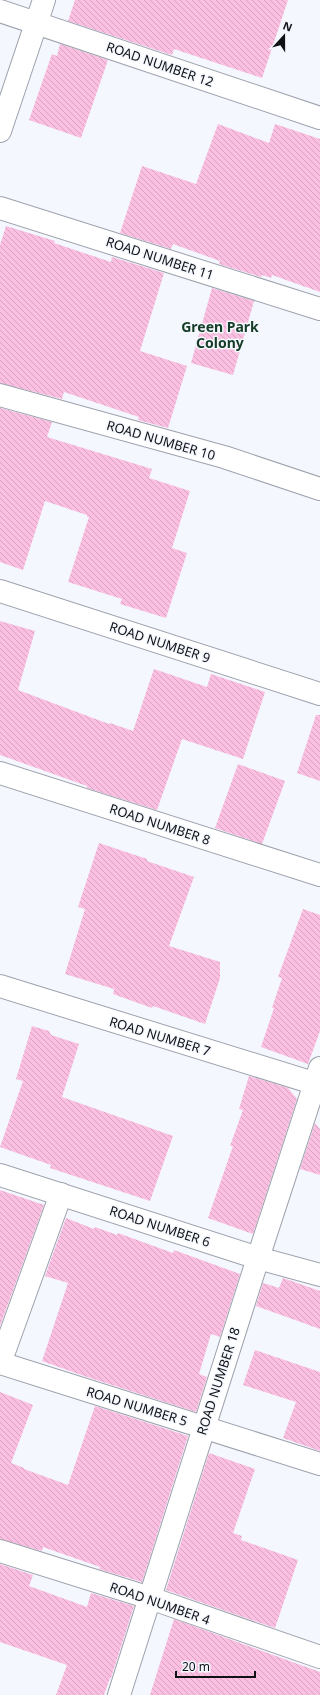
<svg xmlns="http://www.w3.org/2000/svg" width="320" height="1695" viewBox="0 0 320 1695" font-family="'Noto Sans',sans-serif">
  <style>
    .building { fill: url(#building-back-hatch) }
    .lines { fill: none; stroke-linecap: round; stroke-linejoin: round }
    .street-casing { stroke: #9ea2ad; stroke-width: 24 }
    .street { stroke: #fff; stroke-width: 22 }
    .labels { text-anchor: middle; stroke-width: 3; stroke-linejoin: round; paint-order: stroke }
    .street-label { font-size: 13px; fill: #0f1114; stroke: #f4f7fe }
    .neighbourhood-label { font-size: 14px; font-weight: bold; fill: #143c26; stroke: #f4f7fe }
  </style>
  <defs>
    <pattern id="building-back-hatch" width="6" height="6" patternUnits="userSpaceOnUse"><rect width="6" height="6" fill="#fbbfe2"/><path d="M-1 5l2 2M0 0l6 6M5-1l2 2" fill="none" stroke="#d6a3c1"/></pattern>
  </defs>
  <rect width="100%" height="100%" fill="#f4f7fe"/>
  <!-- building -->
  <g class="building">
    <polygon points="75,0 288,0 262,78 174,49 172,55 68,21"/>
    <polygon points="60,44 108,60 81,138 29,120 52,54 57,56"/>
    <polygon points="218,124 269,143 275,124 320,139 320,292 272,275 271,278 262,275 261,277 219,264 220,261 173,244 171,249 120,233 142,166 196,184"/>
    <polygon points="6,226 55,241 54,243 111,262 112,257 164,273 140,351 187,366 168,428 138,420 139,417 64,392 62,399 0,383 0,245"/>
    <polygon points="212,288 254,301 233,375 191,363"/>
    <polygon points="0,408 52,422 47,437 152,469 149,478 190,491 172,548 187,553 166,618 120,604 122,599 68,582 89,517 87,517 87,515 45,501 23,570 0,562"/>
    <polygon points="0,621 35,631 18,690 109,724 110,723 133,731 154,669 207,687 211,674 265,692 243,759 182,739 157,810 87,788 87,786 0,755"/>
    <polygon points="316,715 320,715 320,781 297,773"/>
    <polygon points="238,764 285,781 262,844 215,828"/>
    <polygon points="99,843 147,859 147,861 194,877 169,946 220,962 220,978 205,1024 153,1006 152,1008 113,994 114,989 65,974 85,909 78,907"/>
    <polygon points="303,909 320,915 320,1031 308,1064 261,1047 274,1008 272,1008 282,978 278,977"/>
    <polygon points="32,1026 49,1031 51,1035 79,1044 62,1097 173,1136 150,1201 50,1168 51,1165 0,1147 23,1081 16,1079"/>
    <polygon points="249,1076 288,1088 297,1099 253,1234 208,1218 233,1146 230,1146 243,1110 239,1109"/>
    <polygon points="315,1123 320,1129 320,1175 300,1169"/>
    <polygon points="0,1190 44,1205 0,1326"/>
    <polygon points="66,1218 94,1229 95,1227 117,1235 118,1233 173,1253 174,1250 240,1274 220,1337 211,1334 199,1374 207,1377 196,1412 84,1376 42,1361 68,1283 45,1276"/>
    <polygon points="283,1278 320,1291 320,1329 256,1306 263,1283 279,1288"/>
    <polygon points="255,1350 320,1372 320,1451 283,1438 296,1402 243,1385"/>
    <polygon points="0,1392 33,1405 11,1463 24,1468 24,1469 68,1485 95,1406 188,1436 142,1582 99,1569 100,1567 43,1547 42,1551 0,1539"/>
    <polygon points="209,1453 255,1469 233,1533 242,1536 241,1540 298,1560 275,1628 166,1590"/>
    <polygon points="0,1564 33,1575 29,1586 87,1607 91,1593 134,1606 111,1678 110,1678 104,1695 56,1695 67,1665 0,1642"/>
    <polygon points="174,1619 320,1672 320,1695 150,1695"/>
  </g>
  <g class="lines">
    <!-- street casing -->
    <g class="street-casing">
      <g id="street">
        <polyline points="0,11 320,118"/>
        <polyline points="0,131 44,0"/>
        <polyline points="0,208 320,309"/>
        <polyline points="0,395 224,457 320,489"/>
        <polyline points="0,591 320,694"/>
        <polyline points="0,773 320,875"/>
        <polyline points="0,986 320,1085"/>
        <polyline points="0,1175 258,1258 320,1275"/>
        <polyline points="0,1363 320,1464"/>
        <polyline points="0,1363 61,1194"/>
        <polyline points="0,1551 150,1598 320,1657"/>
        <polyline points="119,1695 258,1258 320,1068"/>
      </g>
    </g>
    <!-- street -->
    <use href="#street" class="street"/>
  </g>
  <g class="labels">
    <!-- street labels -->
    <g class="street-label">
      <text transform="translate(160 64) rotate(19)" y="5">ROAD NUMBER 12</text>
      <text transform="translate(160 258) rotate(18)" y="5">ROAD NUMBER 11</text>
      <text transform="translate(161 440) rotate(16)" y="5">ROAD NUMBER 10</text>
      <text transform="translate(160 642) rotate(18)" y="5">ROAD NUMBER 9</text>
      <text transform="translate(160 824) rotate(18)" y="5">ROAD NUMBER 8</text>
      <text transform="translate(160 1036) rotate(17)" y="5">ROAD NUMBER 7</text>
      <text transform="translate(160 1226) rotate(18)" y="5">ROAD NUMBER 6</text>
      <text transform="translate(218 1381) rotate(-72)" y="5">ROAD NUMBER 18</text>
      <text transform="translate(137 1406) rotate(17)" y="5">ROAD NUMBER 5</text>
      <text transform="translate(160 1603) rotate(19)" y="5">ROAD NUMBER 4</text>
    </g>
    <!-- neighbourhood labels -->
    <g class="neighbourhood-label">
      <text x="220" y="332">Green Park<tspan x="220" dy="16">Colony</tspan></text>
    </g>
  </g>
  <!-- north arrow -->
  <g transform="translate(284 36) rotate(21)" stroke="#f4f7fe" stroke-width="3" paint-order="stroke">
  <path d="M0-3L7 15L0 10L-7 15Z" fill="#0f1114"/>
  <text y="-6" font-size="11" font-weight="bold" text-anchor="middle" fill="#0f1114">N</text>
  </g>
  <!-- scale -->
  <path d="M176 1671v6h79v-6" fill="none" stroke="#0f1114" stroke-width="2"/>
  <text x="182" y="1671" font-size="12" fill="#0f1114" stroke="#f4f7fe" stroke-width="3" paint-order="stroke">20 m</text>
</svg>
